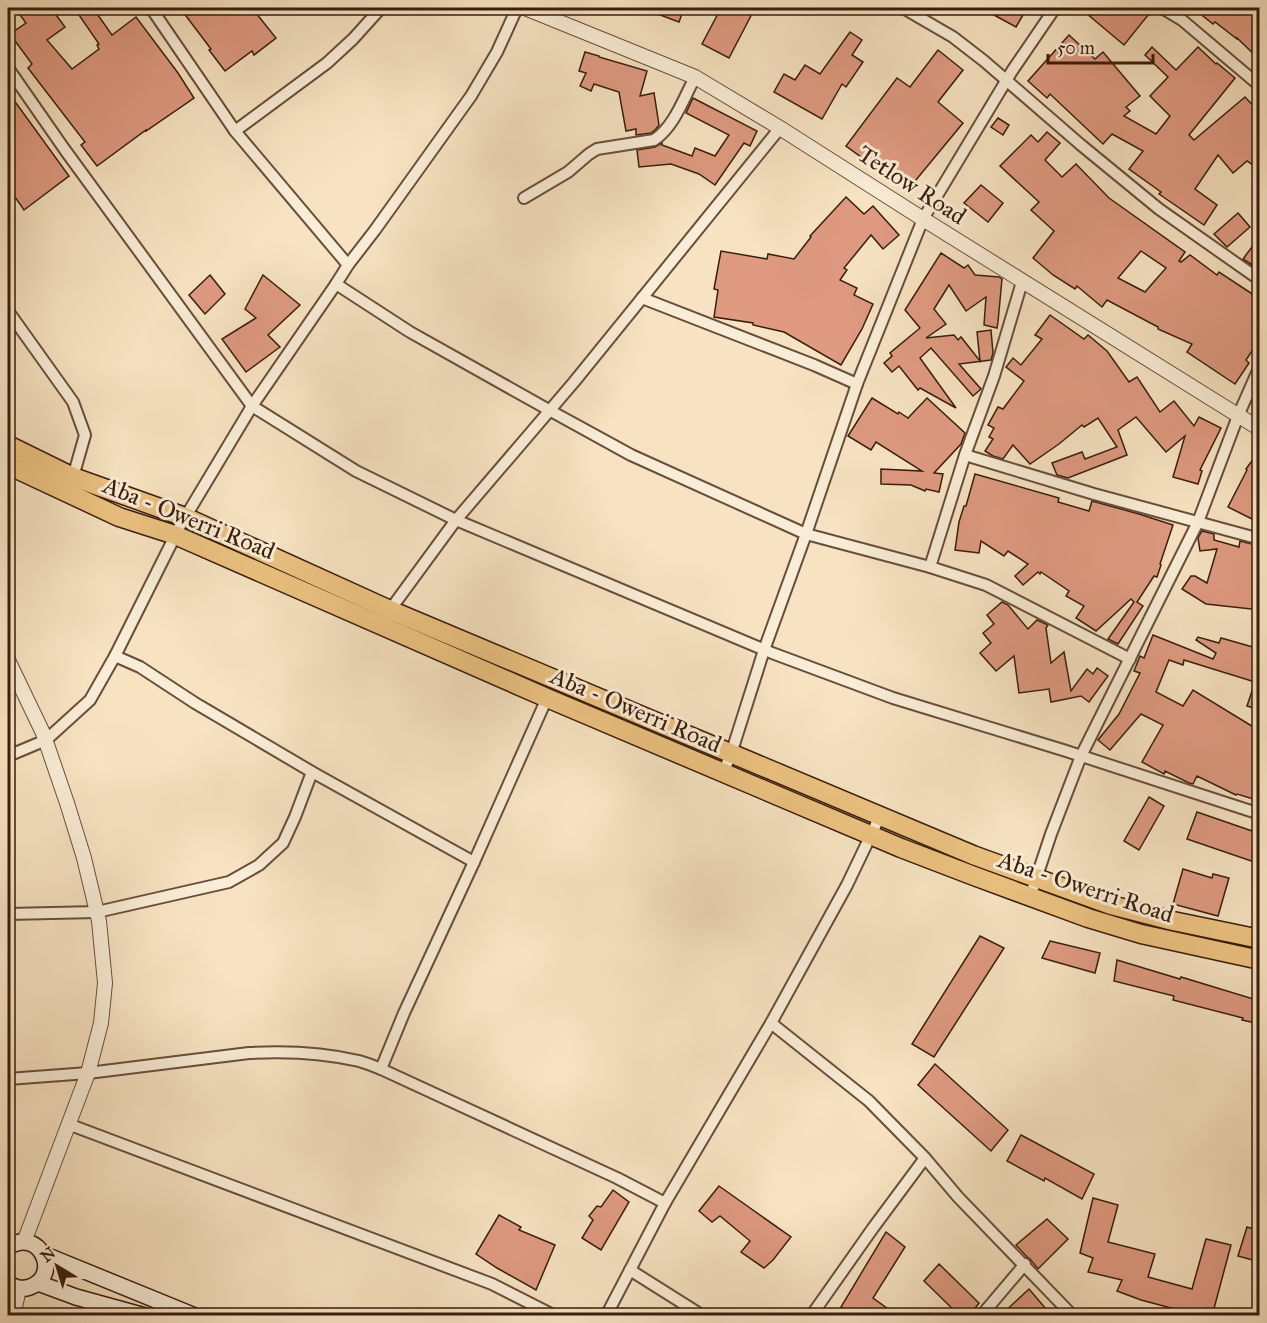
<svg xmlns="http://www.w3.org/2000/svg" width="1267" height="1323" viewBox="0 0 1267 1323" font-family="'IM FELL Great Primer',serif">
  <style>
    .building { fill: #df9a81; stroke: #381d0d; stroke-width: 1.5; fill-rule: evenodd }
    .lines { fill: none; stroke-linecap: round; stroke-linejoin: round }
    .minor-casing { stroke: #684e3a; stroke-width: 14 }
    .tertiary-casing { stroke: #684e3a; stroke-width: 16 }
    .secondary-casing { stroke: #381d0d; stroke-width: 18 }
    .trunk-casing { stroke: #381d0d; stroke-width: 21 }
    .minor { stroke: #faedd7; stroke-width: 10 }
    .tertiary { stroke: #faedd7; stroke-width: 14 }
    .secondary { stroke: #faedd7; stroke-width: 15 }
    .trunk { stroke: #ecc281; stroke-width: 18 }
    .labels { text-anchor: middle; stroke-width: 6; stroke-linejoin: round; paint-order: stroke }
    .street-label { font-size: 24px; fill: #381d0d; stroke: #faedd7 }
  </style>
  <rect width="100%" height="100%" fill="#f7e3c2"/>
  <filter id="stains"><feTurbulence type="fractalNoise" baseFrequency=".00333" numOctaves="4"/><feColorMatrix values="0 0 0 0 .2 0 0 0 0 .09 0 0 0 0 .02 0 0 0 .5 -.17"/></filter>
  <radialGradient id="worn" r=".72"><stop offset=".6" stop-color="#630" stop-opacity="0"/><stop offset="1" stop-color="#630" stop-opacity=".3"/></radialGradient>
  <!-- building -->
  <g class="building">
    <polygon points="15,8 51,8 65,27 47,40 72,69 99,49 97,45 99,44 79,15 82,13 78,8 93,8 112,35 136,17 178,73 194,98 146,131 146,130 97,166 81,145 85,142 28,68 32,64 10,34 26,23"/>
    <polygon points="180,8 252,8 276,38 254,55 252,51 225,71 209,50 211,49"/>
    <polygon points="644,8 684,8 679,22 644,9"/>
    <polygon points="721,8 755,8 729,58 702,44"/>
    <polygon points="981,8 1027,8 1016,27"/>
    <polygon points="1080,8 1141,8 1149,14 1124,45"/>
    <polygon points="1193,8 1260,8 1260,60 1237,38 1237,39 1215,22 1213,24"/>
    <polygon points="850,32 862,40 852,55 863,62 846,87 842,84 822,119 774,92 784,74 795,80 805,65 820,74"/>
    <polygon points="1069,35 1095,59 1103,52 1140,96 1126,107 1130,111 1124,116 1156,134 1170,116 1150,96 1168,77 1145,55 1152,47 1176,70 1198,47 1216,64 1217,63 1235,78 1189,135 1194,140 1245,97 1260,113 1260,170 1247,161 1233,173 1218,155 1195,189 1217,205 1204,225 1159,194 1161,192 1129,169 1143,151 1112,134 1103,144 1050,94 1047,98 1028,81"/>
    <polygon points="938,50 963,70 938,102 963,123 911,186 877,158 872,165 846,146 897,78 910,87"/>
    <polygon points="585,52 599,56 599,57 647,71 640,96 654,93 659,125 656,129 651,133 636,135 636,129 626,131 619,92 594,84 591,91 580,86 586,73 579,71"/>
    <polygon points="8,92 69,176 24,210 8,187"/>
    <polygon points="693,98 757,131 750,146 744,143 715,185 699,174 671,164 639,167 637,150 655,147 662,143 662,145 692,156 695,148 715,156 729,135 686,113"/>
    <polygon points="998,118 1009,125 1003,135 991,127"/>
    <path d="M1047 132 1060 143 1045 160 1062 177 1076 164 1109 198 1185 252 1179 261 1181 262 1190 255 1217 275 1219 272 1260 299V339L1246 360 1249 363 1235 384 1187 352 1192 344 1158 329V327L1107 300 1102 307 1077 286 1075 289 1053 275 1033 258 1054 231 1031 210 1039 202 1000 166 1031 135 1038 142ZM1141 251 1166 268 1145 292 1118 278Z"/>
    <polygon points="981,185 1003,203 988,222 964,203"/>
    <polygon points="846,197 864,214 873,206 899,235 883,249 871,235 844,268 847,270 840,280 857,288 854,295 873,304 862,329 841,365 784,332 753,325 753,323 714,317 718,290 714,289 721,251 767,259 768,254 794,259 811,237 810,236"/>
    <polygon points="1238,213 1250,227 1227,247 1214,234"/>
    <polygon points="1260,236 1260,270 1243,259"/>
    <polygon points="941,253 964,268 968,265 975,275 999,277 1002,279 998,322 997,328 984,325 986,297 966,311 949,285 934,309 946,324 926,338 954,335 958,340 961,337 980,361 977,332 991,330 993,353 991,360 959,364 981,389 973,396 931,348 920,358 956,408 920,388 918,390 899,366 892,372 884,363 892,356 890,353 920,328 905,310"/>
    <polygon points="210,275 225,294 205,314 189,295"/>
    <polygon points="263,275 300,305 268,335 280,347 246,372 222,339 256,318 245,309"/>
    <polygon points="1050,315 1084,339 1088,335 1107,351 1129,382 1137,377 1160,412 1174,401 1194,426 1199,417 1221,428 1200,470 1202,471 1198,484 1173,477 1185,436 1166,452 1136,417 1118,430 1127,455 1068,478 1057,475 1052,463 1082,452 1085,459 1117,447 1098,418 1084,427 1082,425 1059,444 1030,464 1013,445 1003,459 993,456 985,451 993,439 989,437 994,428 988,425 998,407 1003,409 1024,381 1006,367 1013,358 1021,365 1042,339 1035,335"/>
    <polygon points="872,398 898,414 899,412 908,418 927,398 965,433 961,444 934,473 943,474 939,492 926,489 925,491 911,485 881,484 881,469 922,471 876,442 871,450 848,436"/>
    <polygon points="1260,450 1260,523 1228,507 1247,470 1246,469"/>
    <polygon points="975,474 1059,498 1058,502 1089,511 1092,501 1139,514 1173,525 1160,564 1161,565 1157,577 1154,576 1137,602 1143,606 1118,644 1108,639 1134,602 1131,599 1096,631 1076,618 1084,606 1066,596 1069,591 1041,572 1040,574 1038,572 1023,585 1015,576 1028,564 1008,551 1004,556 981,541 979,553 955,550 959,522 964,506 966,506"/>
    <polygon points="1202,531 1214,534 1214,540 1239,547 1240,541 1260,546 1260,610 1206,604 1182,589 1191,576 1195,576 1207,583 1217,549 1200,551 1198,538"/>
    <polygon points="1002,602 1008,605 1028,629 1037,620 1048,625 1046,628 1051,663 1064,652 1071,691 1087,669 1093,674 1097,668 1108,676 1089,702 1081,696 1051,702 1049,689 1019,693 1014,656 996,671 980,653 991,643 983,633 994,624 987,615"/>
    <polygon points="1153,635 1213,659 1216,653 1196,640 1198,637 1219,643 1221,638 1260,649 1260,710 1247,706 1255,682 1184,660 1183,665 1169,660 1156,692 1183,706 1193,690 1260,731 1260,801 1237,794 1236,795 1197,776 1193,784 1189,783 1165,771 1164,774 1142,762 1163,725 1141,714 1110,750 1098,740 1119,714 1140,673 1134,671 1140,656 1144,658"/>
    <polygon points="1149,797 1164,806 1139,850 1124,841"/>
    <polygon points="1197,812 1255,832 1253,836 1260,837 1260,864 1187,839"/>
    <polygon points="1183,869 1212,878 1213,874 1229,878 1218,916 1173,904"/>
    <polygon points="980,936 1004,948 934,1057 912,1044"/>
    <polygon points="1050,941 1100,953 1095,973 1042,958"/>
    <polygon points="1117,960 1180,979 1181,977 1260,1001 1260,1024 1242,1020 1243,1018 1173,1000 1174,996 1114,981"/>
    <polygon points="935,1064 1008,1130 991,1151 918,1085"/>
    <polygon points="1021,1135 1094,1174 1082,1199 1045,1178 1044,1181 1007,1161"/>
    <polygon points="719,1186 791,1237 773,1260 764,1268 741,1252 750,1241 720,1216 712,1222 699,1211"/>
    <polygon points="613,1190 629,1202 601,1250 582,1238 593,1220 589,1216 597,1206 601,1207"/>
    <polygon points="1093,1198 1118,1205 1108,1242 1155,1254 1148,1277 1192,1289 1206,1239 1231,1245 1212,1316 1201,1316 1141,1300 1117,1291 1122,1280 1088,1272 1093,1258 1080,1253"/>
    <polygon points="499,1215 521,1227 519,1230 555,1245 536,1290 497,1268 476,1254"/>
    <polygon points="1047,1219 1068,1239 1038,1269 1030,1259 1027,1257 1016,1245"/>
    <polygon points="1247,1227 1260,1231 1260,1262 1238,1256"/>
    <polygon points="886,1232 905,1247 873,1298 898,1316 854,1316 841,1307"/>
    <polygon points="939,1264 979,1303 969,1316 960,1316 924,1281"/>
    <polygon points="1029,1289 1052,1316 1000,1316"/>
  </g>
  <g class="lines">
    <!-- minor casing -->
    <g class="minor-casing">
      <g id="minor">
        <polyline points="151,8 235,131 348,265"/>
        <polyline points="903,8 953,37 984,61 1081,145 1159,209 1260,280"/>
        <polyline points="1162,8 1182,20 1260,86"/>
        <polyline points="8,68 65,150 252,406 356,471 456,520 772,653 893,698 1063,750 1260,814"/>
        <polyline points="235,131 327,63 353,39 381,8"/>
        <path d="M524 198 568 172 589 154 597 149 654 140C674 127 684 98 695 77"/>
        <polyline points="336,284 410,332 549,410 631,455 806,534 930,567 986,585 1130,659"/>
        <polyline points="642,298 814,365 857,384"/>
        <polyline points="8,311 73,402 85,435 73,477"/>
        <polyline points="965,455 1094,494 1260,539"/>
        <polyline points="930,567 965,455 994,376 1022,282"/>
        <polyline points="390,610 456,520 574,382 780,128"/>
        <polyline points="115,656 140,667 195,703 312,772 474,862"/>
        <polyline points="8,756 46,740 90,700 115,656 180,526 252,406 336,284 348,265 375,230 471,96 497,52 517,8"/>
        <polyline points="723,773 731,754 764,650 806,534 857,384 923,219 1012,71 1055,8"/>
        <polyline points="1030,897 1051,834 1081,756 1198,522 1238,416 1260,366"/>
        <polyline points="8,914 97,912 229,882 259,865 283,843 295,817 312,772"/>
        <polyline points="771,1023 869,1101 925,1158 958,1197 1073,1316"/>
        <polyline points="381,1069 404,1013 474,862 547,698"/>
        <path d="M8 1079 88 1073 249 1053C284 1051 325 1053 359 1061 366 1063 374 1066 381 1069L617 1178 665 1203"/>
        <polyline points="68,1124 492,1284 555,1316"/>
        <polyline points="630,1270 703,1316"/>
        <polyline points="606,1316 665,1203 771,1023 847,885 880,816"/>
        <polyline points="811,1316 873,1228 925,1158"/>
        <polyline points="981,1316 1025,1264"/>
      </g>
    </g>
    <!-- tertiary casing -->
    <g class="tertiary-casing">
      <g id="tertiary">
        <polyline points="525,8 695,77 780,128 923,219 1260,429"/>
        <polyline points="8,660 43,733 67,803 84,858 99,921 105,983 101,1023 88,1073 24,1242"/>
        <polyline points="13,1316 19,1289"/>
      </g>
    </g>
    <!-- secondary casing -->
    <g class="secondary-casing">
      <g id="secondary">
        <path d="M8 1247C40 1226 62 1276 30 1287 22 1290 15 1288 8 1283"/>
        <polyline points="43,1254 195,1316"/>
        <polyline points="38,1283 76,1297 145,1316"/>
      </g>
    </g>
    <!-- trunk casing -->
    <g class="trunk-casing">
      <g id="trunk">
        <polyline points="8,445 73,477 185,517 390,610 973,855 1111,905 1173,921 1260,939"/>
        <polyline points="8,465 119,517 175,535 547,698 901,848 974,876 1088,918 1141,934 1260,960"/>
      </g>
    </g>
    <!-- minor -->
    <use href="#minor" class="minor"/>
    <!-- tertiary -->
    <use href="#tertiary" class="tertiary"/>
    <!-- secondary -->
    <use href="#secondary" class="secondary"/>
    <!-- trunk -->
    <use href="#trunk" class="trunk"/>
  </g>
  <g class="labels">
    <!-- street labels -->
    <g class="street-label">
      <text transform="translate(912 185) rotate(33)" y="8">Tetlow Road</text>
      <text transform="translate(189 518) rotate(22)" y="8">Aba - Owerri Road</text>
      <text transform="translate(636 710) rotate(23)" y="8">Aba - Owerri Road</text>
      <text transform="translate(1086 887) rotate(18)" y="8">Aba - Owerri Road</text>
    </g>
  </g>
  <!-- margin -->
  <rect width="1267" height="1323" fill="none" stroke="#f7e3c2" stroke-width="30"/>
  <rect x="9" y="9" width="1249" height="1305" fill="none" stroke="#381d0d" stroke-width="3"/>
  <rect x="15" y="15" width="1237" height="1293" fill="none" stroke="#381d0d" stroke-width="1.5"/>
  <!-- north arrow -->
  <g transform="translate(57 1266) rotate(322)" stroke="#faedd7" stroke-width="4.5" paint-order="stroke">
  <path d="M0-4.5L10 22L0 15L-10 22Z" fill="#381d0d"/>
  <text y="-9" font-size="16" font-weight="bold" text-anchor="middle" fill="#381d0d">N</text>
  </g>
  <!-- scale -->
  <path d="M1048 54v9h105v-9" fill="none" stroke="#381d0d" stroke-width="3"/>
  <text x="1057" y="54" font-size="18" fill="#381d0d" stroke="#faedd7" stroke-width="4.5" paint-order="stroke">50 m</text>
  <rect width="100%" height="100%" filter="url(#stains)"/>
  <rect width="100%" height="100%" fill="url(#worn)"/>
</svg>
